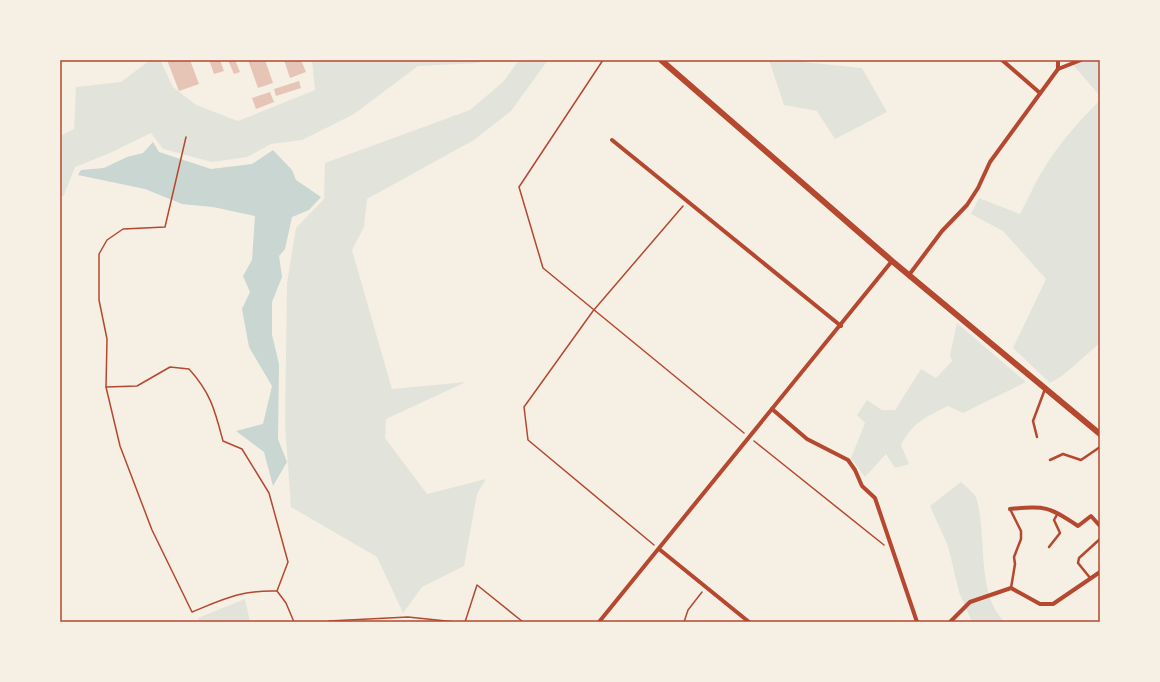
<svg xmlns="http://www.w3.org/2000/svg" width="1160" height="682" viewBox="0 0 1160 682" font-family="'Zilla Slab',serif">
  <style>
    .green { fill: #e2e4dc }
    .water { fill: #c9d6d2 }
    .building { fill: #e6c5b7 }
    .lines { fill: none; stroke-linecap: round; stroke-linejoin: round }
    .path { stroke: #b5482f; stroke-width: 1.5 }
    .service { stroke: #b5482f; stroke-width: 2.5 }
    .minor { stroke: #b5482f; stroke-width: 4 }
    .tertiary { stroke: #b5482f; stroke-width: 6 }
    .neatline { fill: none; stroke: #b5482f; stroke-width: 1.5 }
  </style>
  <rect width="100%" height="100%" fill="#f6efe4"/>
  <!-- green -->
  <g class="green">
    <polygon points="150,60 160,60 173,87 196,105 238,121 315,90 312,60 481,60 479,63 418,66 354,114 302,140 271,144 247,157 212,162 163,149 151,133 110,153 75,167 64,195 60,198 60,136 74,129 76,87 121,82"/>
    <polygon points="519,60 548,60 511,111 474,140 367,199 364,227 352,250 392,389 466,382 386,419 385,438 427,494 486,479 477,494 464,566 422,587 403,613 377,557 291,507 285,425 287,283 296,228 324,199 325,163 470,110 503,82"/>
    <polygon points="769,60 803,60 804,62 862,68 887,112 835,139 817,111 784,105"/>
    <polygon points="1069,60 1100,60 1100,96"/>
    <path d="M1100 100V343L1062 376 1050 383 1013 348 1046 279 1003 231 971 214 979 198 1020 214C1027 201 1033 187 1040 175 1056 147 1078 122 1100 100Z"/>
    <path d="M957 323 1026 382 963 413 948 406C926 417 912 423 901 445L909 464 895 468 886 454 865 477 851 458 865 423 857 415 867 400 882 410H895L921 369 936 378 952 361 950 355Z"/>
    <path d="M961 482C966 487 976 494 977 500 987 535 976 596 1005 622H972L959 592 948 546 930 506Z"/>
    <polygon points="245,599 250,622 198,622 198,618"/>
  </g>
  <!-- water -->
  <polygon class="water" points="153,142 159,152 211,169 252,164 273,150 292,170 296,180 321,197 309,210 292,217 285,249 279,256 282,277 272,302 272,335 279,364 278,439 287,462 273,486 264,452 236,431 263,424 272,386 249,347 242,309 250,292 243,276 252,260 255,216 213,207 182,204 145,189 78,175 81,170 104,168 127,157 143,153"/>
  <!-- building -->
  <g class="building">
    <polygon points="167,60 190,60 199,84 179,91"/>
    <polygon points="209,60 220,60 224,71 214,74"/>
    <polygon points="228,60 235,60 240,72 234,74"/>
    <polygon points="248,60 265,60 273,83 258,88"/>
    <polygon points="284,60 301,60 306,72 290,78"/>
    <polygon points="299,81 301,88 276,96 274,89"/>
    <polygon points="270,92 274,102 256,109 252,98"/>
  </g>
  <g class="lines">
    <!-- path -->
    <g class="path">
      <polyline points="603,60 519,187 543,268 744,433"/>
      <path d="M186 137 165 227 123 229 107 240 99 254V300L107 339 106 387 120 446 152 530 192 612C224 599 241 590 277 591"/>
      <path d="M106 387 137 386 170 367 189 369C211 393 215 411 223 441L242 449 269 493 288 562 277 591 286 603 294 622"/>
      <polyline points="754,441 884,545"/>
      <polyline points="654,545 528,440 524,407 593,311 683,206"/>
      <polyline points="329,621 408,617 456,622"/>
      <polyline points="465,622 477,585 523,622"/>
      <polyline points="684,622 688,610 702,592"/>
    </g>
    <!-- service -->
    <g class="service">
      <polyline points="1037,437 1033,421 1045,389"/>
      <polyline points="1050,460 1063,454 1081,460 1100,447"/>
      <polyline points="1010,509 1021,531 1021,539 1014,557 1015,564 1011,588"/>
      <polyline points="1049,547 1060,533 1054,520 1058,513"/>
      <polyline points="1091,579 1078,563 1079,558 1100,539"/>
    </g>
    <!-- minor -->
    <g class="minor">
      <polyline points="1002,60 1040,93"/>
      <polyline points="1058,69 1058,60"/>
      <polyline points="612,140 841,326"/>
      <polyline points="909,275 942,231 967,205 978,188 990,162 1058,69 1081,60"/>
      <polyline points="772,409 807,439 848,460 855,470 862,486 875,498 917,622"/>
      <path d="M1010 509C1046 506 1048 506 1078 526L1091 516 1100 526"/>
      <polyline points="659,549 749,622"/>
      <polyline points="599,622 892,261"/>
      <polyline points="950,622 970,602 1011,588 1040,604 1053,604 1100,572"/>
    </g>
    <!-- tertiary -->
    <polyline class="tertiary" points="661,60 892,261 1100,434"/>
  </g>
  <!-- border -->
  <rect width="1160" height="682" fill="none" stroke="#f6efe4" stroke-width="122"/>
  <rect x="61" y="61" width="1038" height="560" class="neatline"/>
</svg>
